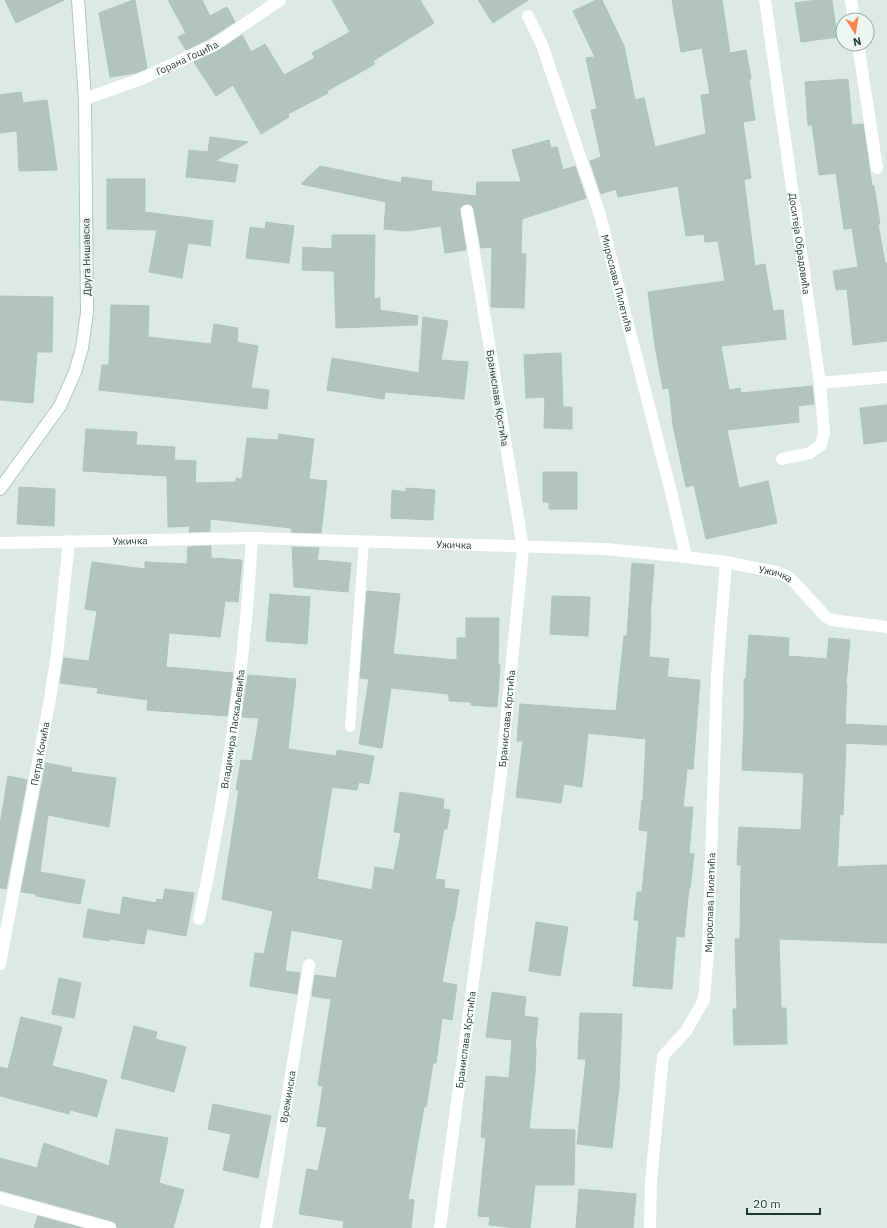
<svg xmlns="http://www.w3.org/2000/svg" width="887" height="1228" viewBox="0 0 887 1228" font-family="'IBM Plex Sans',sans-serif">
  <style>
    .building { fill: #b2c4be; stroke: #afc3bc }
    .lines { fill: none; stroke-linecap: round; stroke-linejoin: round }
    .secondary-casing { stroke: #afcac2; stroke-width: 14 }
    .lane { stroke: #fff; stroke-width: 10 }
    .street { stroke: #fff; stroke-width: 12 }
    .secondary { stroke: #fff; stroke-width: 12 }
    .labels { text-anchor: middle; stroke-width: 4; stroke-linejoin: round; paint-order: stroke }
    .street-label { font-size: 10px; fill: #1e3934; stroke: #edf6f2 }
  </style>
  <rect width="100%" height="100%" fill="#dce9e5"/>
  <!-- building -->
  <g class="building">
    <polygon points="5,0 64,0 16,23"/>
    <polygon points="133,0 135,0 147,68 136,73 110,77 99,13"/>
    <polygon points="168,0 202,0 210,16 227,7 235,22 210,38 186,50 178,37 186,33"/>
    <polygon points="332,0 420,0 434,23 373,61 375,64 327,91 328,93 288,114 289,117 261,134 233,85 216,96 194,62 218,51 242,35 251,52 265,44 284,75 315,58 312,53 350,32"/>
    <polygon points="478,0 528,0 493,23"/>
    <polygon points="596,0 602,0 624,46 635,100 644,98 655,147 706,134 701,95 710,94 702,48 681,52 672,0 722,0 730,53 746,50 751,79 749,79 755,120 743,122 751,178 744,180 755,266 765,264 773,311 783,310 786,339 721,346 729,390 740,388 741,393 812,386 814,404 798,406 799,422 727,430 739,488 768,481 777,523 706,539 694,485 686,487 673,425 669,388 663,389 655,346 648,292 725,281 718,241 705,242 704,234 686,236 678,186 618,197 616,189 601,194 590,161 601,157 591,110 597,109 586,58 595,57 573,11"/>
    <polygon points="817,0 832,0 837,37 801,42 795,3"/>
    <polygon points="848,79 852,125 863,124 872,186 874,186 880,224 878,224 885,263 887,263 887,341 853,345 847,289 836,290 833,271 858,267 852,228 844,229 836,173 819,175 812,125 808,125 805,82"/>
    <polygon points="21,92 23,103 47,100 57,170 19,171 17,131 0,133 0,95"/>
    <polygon points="210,137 248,142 215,161 238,165 235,182 187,177 186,178 189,150 208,152"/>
    <polygon points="549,140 551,148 557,147 563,170 575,166 586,198 522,219 521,254 526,254 524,308 491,307 492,247 481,248 474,210 473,207 470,204 466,204 463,205 460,208 460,212 466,250 445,253 441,226 406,231 384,229 386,202 301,184 320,166 401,183 402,177 432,181 431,191 476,196 477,182 521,182 512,150"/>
    <polygon points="107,179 145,179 145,212 213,221 210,246 188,243 182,278 149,272 157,230 107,229"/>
    <polygon points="266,222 294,226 289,263 246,258 250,227 265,229"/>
    <polygon points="332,235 375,235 374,299 380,298 380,310 418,316 417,325 336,328 334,271 302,270 303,247 332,249"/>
    <polygon points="0,296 53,297 52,352 37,352 33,403 0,400"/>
    <polygon points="111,305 149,306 148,337 211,344 214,324 238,328 237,342 258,346 251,388 269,390 267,409 99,390 102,365 109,365"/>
    <polygon points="423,317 448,321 441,360 468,362 464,399 385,392 384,399 327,390 332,358 419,373"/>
    <polygon points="561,353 563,407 572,407 572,429 544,428 545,397 526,398 524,355"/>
    <polygon points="887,405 887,441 864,444 860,408"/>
    <polygon points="86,429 137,432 136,445 175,447 174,460 196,461 195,483 236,482 236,478 242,479 247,438 278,440 279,434 314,439 309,479 327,481 321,533 292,532 291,528 210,519 210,531 189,532 190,526 168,527 167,476 83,471"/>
    <polygon points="543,472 577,472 577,509 549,509 549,502 543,502"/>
    <polygon points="19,487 55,489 54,526 17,524"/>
    <polygon points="406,488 435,490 433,520 391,518 392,490 406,492"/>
    <polygon points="211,546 211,558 242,560 238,602 225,601 220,637 169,633 166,667 233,673 227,716 147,710 148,700 97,693 98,688 60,683 64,658 89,661 97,611 85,609 92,562 145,569 145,562 187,564 188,547"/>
    <polygon points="292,547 319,548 317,560 351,563 348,592 294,587"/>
    <polygon points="632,563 654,565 650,618 651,618 649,657 669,659 667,677 700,680 693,769 687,769 683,807 693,807 689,853 694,854 690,888 689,888 684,937 676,936 672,989 633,986 639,920 634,920 637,892 642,892 648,831 639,830 642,800 643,801 646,739 588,733 582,787 564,784 561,803 516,797 523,741 517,741 520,704 616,711 624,636 627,636"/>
    <polygon points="367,591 400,594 393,654 457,660 457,638 466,638 466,618 499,618 498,665 500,665 497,707 471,705 471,702 449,701 449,694 391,688 382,748 359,744 369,679 360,678"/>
    <polygon points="270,594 310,597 307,644 266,641"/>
    <polygon points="552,596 590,597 588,636 550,634"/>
    <polygon points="749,635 789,638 788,656 827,659 829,638 850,640 846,684 847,684 845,724 887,726 887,745 846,743 843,815 840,814 837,867 887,865 887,943 779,939 781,1008 786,1008 787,1044 734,1045 733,1009 737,1009 735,939 740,939 741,865 737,865 739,827 801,830 804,773 742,770 744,722 744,679 746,679"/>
    <polygon points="248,675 296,679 288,749 336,756 337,750 374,756 369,784 359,782 357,790 332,787 317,879 372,890 375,867 394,870 401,833 394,832 400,792 444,799 443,809 450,810 447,829 444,829 435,879 445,880 444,888 459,890 454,921 453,921 442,982 457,985 452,1020 442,1018 436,1063 433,1063 426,1107 424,1107 408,1199 414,1200 411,1228 343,1228 344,1221 299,1214 307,1169 318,1171 327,1127 317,1126 323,1086 318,1085 331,999 312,996 315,975 336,978 343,940 291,930 285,971 300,973 297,994 250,986 255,953 264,954 273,911 222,899 239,790 236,790 241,760 252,761 259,718 242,717"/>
    <polygon points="46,763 72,768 71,772 116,778 109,827 48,815 40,872 85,880 80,904 36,896 36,894 21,892"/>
    <polygon points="8,776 27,780 6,889 0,888 0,825"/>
    <polygon points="165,889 194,893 186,936 147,929 144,944 110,939 109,941 83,937 88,909 120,915 123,897 156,903 157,899 163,900"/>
    <polygon points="536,922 568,927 560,976 529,971"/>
    <polygon points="59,978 81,983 74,1018 52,1014"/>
    <polygon points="492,992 526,997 524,1016 538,1018 535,1047 536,1048 535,1074 529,1129 575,1130 574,1185 535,1185 530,1228 517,1228 489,1225 490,1217 478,1216 486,1138 481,1137 486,1076 509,1078 512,1040 486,1037"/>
    <polygon points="580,1013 622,1014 619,1087 612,1148 577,1144 586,1059 578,1059"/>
    <polygon points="21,1017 62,1027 52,1066 107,1080 97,1117 70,1110 69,1114 0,1096 0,1067 8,1069"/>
    <polygon points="134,1026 157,1032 155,1039 186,1047 174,1092 121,1078"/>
    <polygon points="213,1104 271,1116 258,1178 223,1170 231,1134 208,1129"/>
    <polygon points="116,1129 168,1138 159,1183 184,1190 173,1228 117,1228 116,1223 112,1221 0,1190 0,1158 37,1168 44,1143 109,1166"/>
    <polygon points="579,1189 636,1194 633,1228 576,1228"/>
    <polygon points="38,1216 82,1228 34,1228"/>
  </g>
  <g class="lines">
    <!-- secondary casing -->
    <g class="secondary-casing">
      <polyline id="secondary" points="0,489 60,406 75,372 82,348 87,312 85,99 78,0"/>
    </g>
    <!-- lane -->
    <polyline class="lane" points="350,727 364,542"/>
    <!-- street -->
    <g class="street">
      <path id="s1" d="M765 0 820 383 824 432 821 445 810 453 782 459"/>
      <polyline points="851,0 854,20"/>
      <path id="s2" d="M528 16 542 45 600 215 672 496 686 557"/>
      <polyline points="858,44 877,168"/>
      <path id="s3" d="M85 99 141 79 214 45 280 0"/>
      <polyline points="820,383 887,377"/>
      <path id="s4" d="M0 543 252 538 606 549 686 557 726 562 776 572 787 576 794 582 826 617 832 620 887 627"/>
      <path id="s5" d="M199 919C226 793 245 666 252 538"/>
      <path id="s6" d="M0 964 50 699 58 646 69 541"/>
      <polyline points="0,1198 110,1228"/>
      <path id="s7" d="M266 1228 309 965"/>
      <path id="s8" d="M440 1228 501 775 523 548 467 211"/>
      <path id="s9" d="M650 1228 651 1181 663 1056 686 1031 704 1000 708 951 717 676 726 562"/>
    </g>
    <!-- secondary -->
    <use href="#secondary" class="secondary"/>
  </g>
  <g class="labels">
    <!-- street labels -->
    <g class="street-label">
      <text dy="4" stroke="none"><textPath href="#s3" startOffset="110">Горана Гоцића</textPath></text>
      <text dy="4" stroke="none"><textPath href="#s1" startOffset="246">Доситеја Обрадовића</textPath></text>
      <text transform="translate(86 257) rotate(-91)" y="4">Друга Нишавска</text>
      <text dy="4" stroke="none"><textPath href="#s2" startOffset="282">Мирослава Пилетића</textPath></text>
      <text transform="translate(498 398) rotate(81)" y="4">Бранислава Крстића</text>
      <text dy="4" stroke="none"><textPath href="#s4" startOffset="130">Ужичка</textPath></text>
      <text dy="4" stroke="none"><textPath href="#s4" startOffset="454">Ужичка</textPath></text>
      <text dy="4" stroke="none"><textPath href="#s4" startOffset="778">Ужичка</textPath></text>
      <text dy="4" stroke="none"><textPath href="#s8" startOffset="514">Бранислава Крстића</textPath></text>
      <text dy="4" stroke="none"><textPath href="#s5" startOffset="193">Владимира Паскаљевића</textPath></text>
      <text dy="4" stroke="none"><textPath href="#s6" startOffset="214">Петра Кочића</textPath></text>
      <text dy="4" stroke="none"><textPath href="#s9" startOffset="340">Мирослава Пилетића</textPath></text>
      <text dy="4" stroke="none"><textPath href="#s8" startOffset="190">Бранислава Крстића</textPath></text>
      <text dy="4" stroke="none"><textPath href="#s7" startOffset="133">Врежинска</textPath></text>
    </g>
  </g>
  <!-- north arrow -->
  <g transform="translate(855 32) rotate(168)"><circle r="19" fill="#edf6f2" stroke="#9aaaa6"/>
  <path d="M0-3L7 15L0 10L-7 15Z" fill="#f8834c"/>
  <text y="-6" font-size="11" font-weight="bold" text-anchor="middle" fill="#1e3934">N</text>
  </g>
  <!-- scale -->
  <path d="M747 1208v6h73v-6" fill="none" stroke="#1e3934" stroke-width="2"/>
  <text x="753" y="1208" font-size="12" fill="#1e3934" stroke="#edf6f2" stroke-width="3" paint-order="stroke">20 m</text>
</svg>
